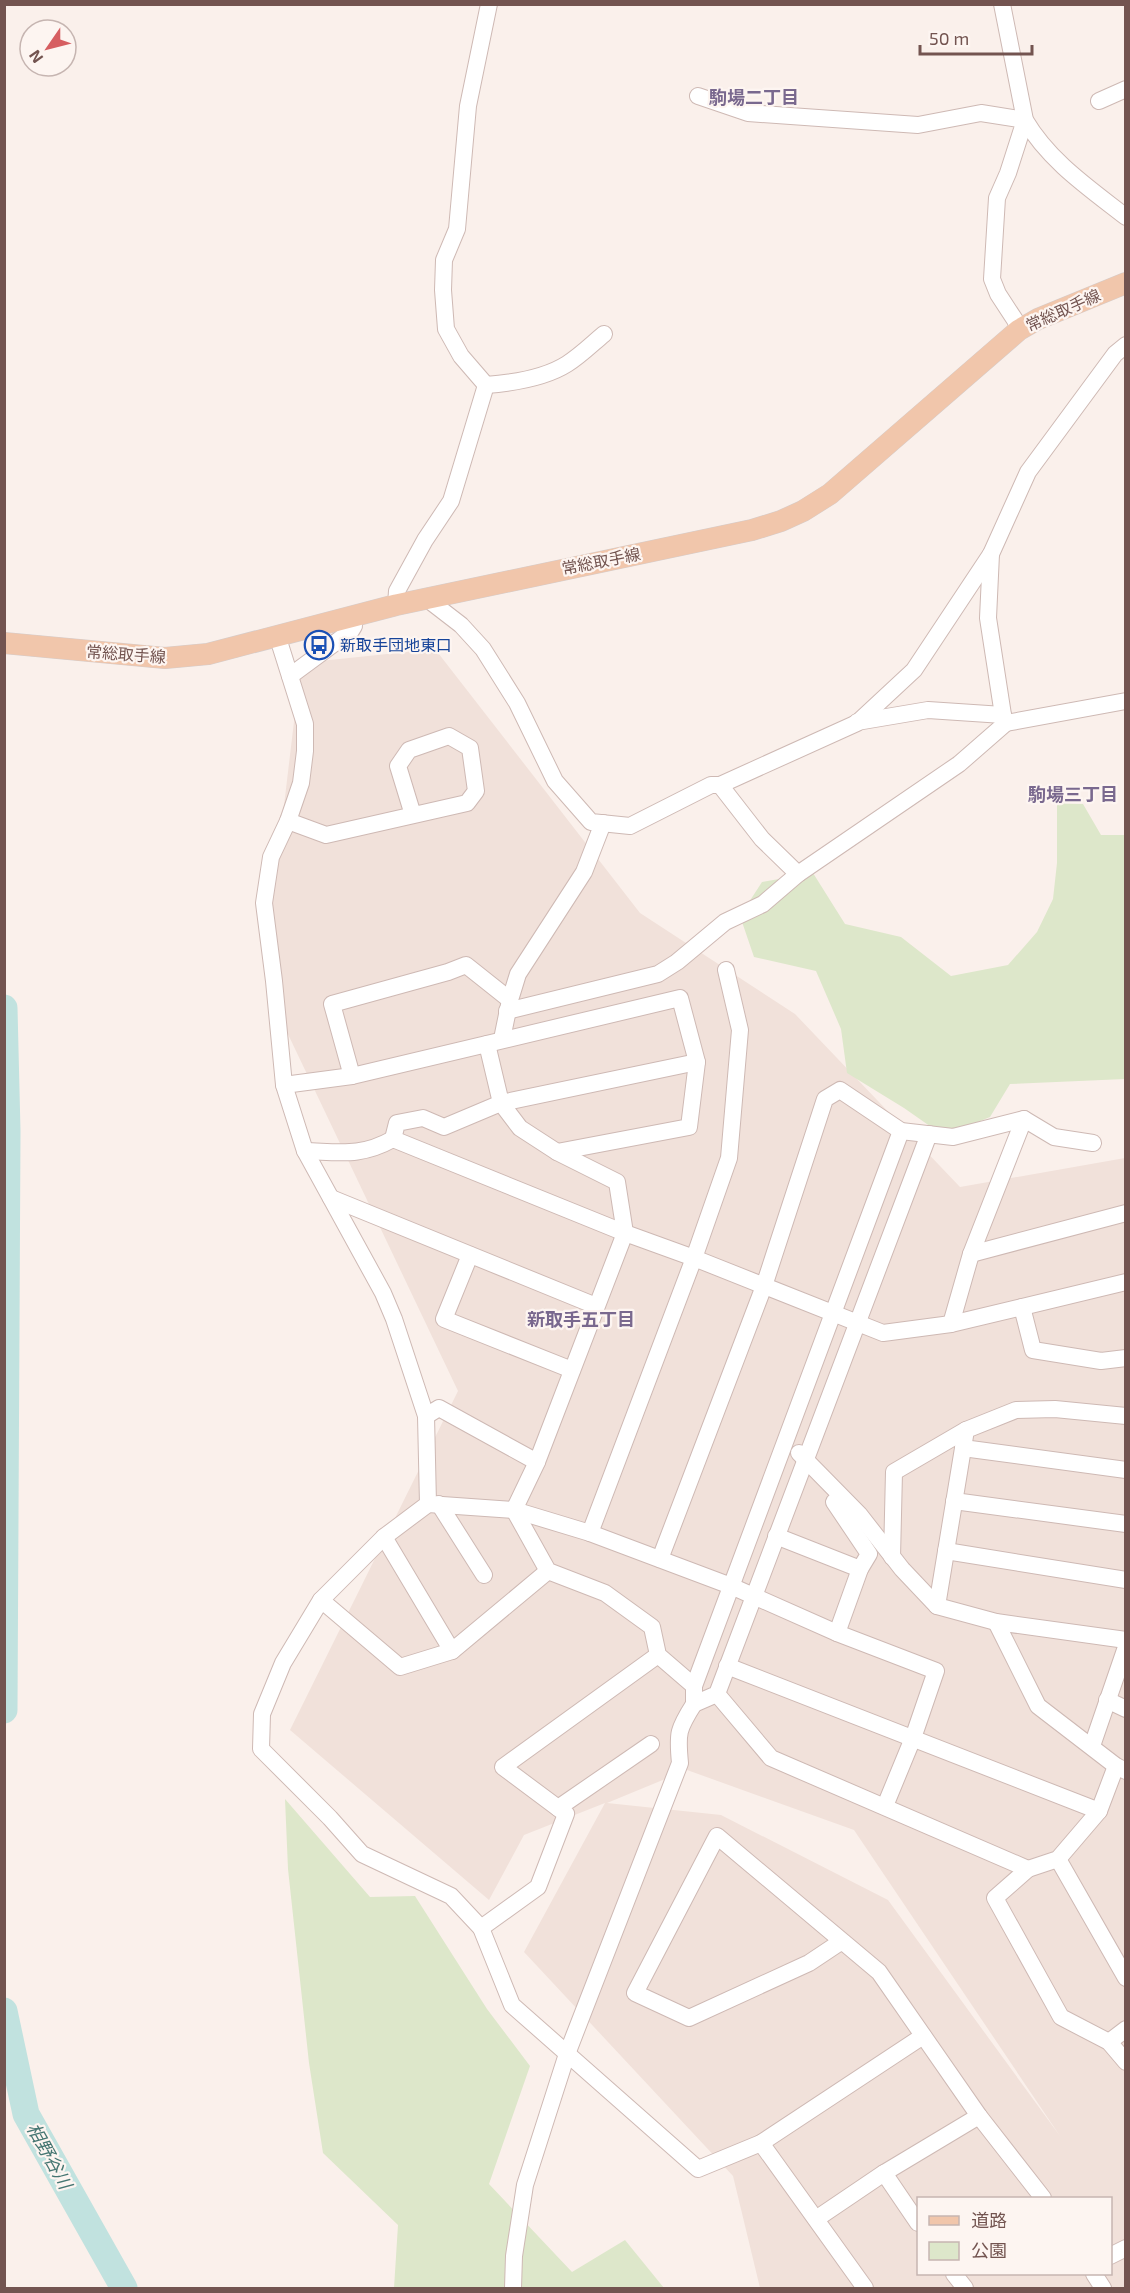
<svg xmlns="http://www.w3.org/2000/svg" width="1130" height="2293" viewBox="0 0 1130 2293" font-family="'Exo 2','Noto Sans JP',sans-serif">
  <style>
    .residential { fill: #f1e1da; fill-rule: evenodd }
    .green { fill: #dde7ca }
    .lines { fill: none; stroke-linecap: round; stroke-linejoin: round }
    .river { stroke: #c1e2df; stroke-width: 27 }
    .minor-casing { stroke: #ceb9b4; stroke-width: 18 }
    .major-casing { stroke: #d5ccca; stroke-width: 22 }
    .minor { stroke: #fff; stroke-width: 16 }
    .major { stroke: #f1c6ab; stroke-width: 21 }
    .labels { text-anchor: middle; stroke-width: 4.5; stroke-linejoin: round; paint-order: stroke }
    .street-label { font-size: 16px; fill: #735450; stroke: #fdf5f1 }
    .transit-label { font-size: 16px; fill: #164399; stroke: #fdf5f1; text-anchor: start }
    .neighbourhood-label { font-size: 18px; font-weight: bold; fill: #79688e; stroke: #fdf5f1 }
    .water-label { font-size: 18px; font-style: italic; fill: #467672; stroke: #fdf5f1 }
  </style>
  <rect width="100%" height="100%" fill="#faf0eb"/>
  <!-- residential -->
  <path class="residential" d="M435 649 640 913 795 1014 960 1187 1125 1158V2288H760L733 2176 524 1952 605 1803 524 1835 489 1900 290 1730 458 1391 286 1030 272 906 301 663ZM687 1770 854 1830 1060 2136 888 1900 721 1815 607 1803ZM918 2198H1110V2274H918Z"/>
  <!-- green -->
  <g class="green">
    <polygon points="1057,803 1083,804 1101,835 1125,835 1125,1079 1010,1084 990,1117 944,1136 904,1108 847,1073 841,1029 816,971 754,957 740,916 762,882 813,873 845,924 901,937 951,976 1008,965 1037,932 1053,899 1057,863"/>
    <polygon points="285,1799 370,1897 415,1896 487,2009 530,2066 489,2184 572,2272 625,2240 664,2288 394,2288 398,2225 323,2153 309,2063 288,1869"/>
  </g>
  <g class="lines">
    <!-- river -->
    <g class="river">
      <polyline points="4,1008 7,1131 4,1710"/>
      <polyline points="4,2011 26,2114 124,2288"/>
    </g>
    <!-- minor casing -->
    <g class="minor-casing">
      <g id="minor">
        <path d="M1002 4 1025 120C1049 161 1089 188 1126 217"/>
        <polyline points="698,96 748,113 918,125 981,113 1025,120 1008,173 997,198 992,279 998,294 1015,320 1019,330"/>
        <polyline points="1099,101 1126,89"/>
        <path d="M486 385C512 383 545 378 567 364 580 356 592 344 604 334"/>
        <polyline points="991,554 988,618 1003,715 1006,723 1126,701"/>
        <polyline points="426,598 461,625 483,649 517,703 555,781 591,822 630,826 711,785 720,785 857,723 914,670 991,554 1028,472 1115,354 1126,345"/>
        <polyline points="396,605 397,591 425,540 451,501 486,385 461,356 446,329 443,290 444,260 457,229 468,106 489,4"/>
        <polyline points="277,635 305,724 305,751 301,783 288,821 271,857 264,903 274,981 284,1085 305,1151 383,1293 394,1319 426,1416 428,1504 384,1537 321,1600 283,1663 262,1714 261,1749 330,1818 362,1854 451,1896 481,1928 512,2005 698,2169 761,2143 923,2036"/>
        <polyline points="290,676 351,631 354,626 353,615"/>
        <polyline points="857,722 928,710 1003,715"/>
        <polyline points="720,785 762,839 798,874"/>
        <polyline points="288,821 326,835 467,803 476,791 470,748 449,736 409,750 398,766 413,815"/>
        <polyline points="510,1000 518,974 584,872 603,823"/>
        <polyline points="507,1011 658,974 677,962 725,922 763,904 798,874 959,764 1006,723"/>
        <polyline points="487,1044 501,1103 697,1062"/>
        <polyline points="352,1076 332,1004 448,972 466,965 510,1000 502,1039"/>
        <polyline points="284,1085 352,1076 680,998 697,1062 689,1127 557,1152"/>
        <polyline points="901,1131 694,1686 694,1704 717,1694 929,1134"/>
        <polyline points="393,1139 397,1123 423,1118 444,1127 501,1103 520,1128 557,1152 617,1182 625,1233 537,1462 514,1510 548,1571 605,1593 652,1627 658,1655 694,1686"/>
        <path d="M305 1151C340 1152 361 1157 393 1139L625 1233 694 1258 883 1333 951 1324 1126 1282"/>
        <polyline points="331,1198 596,1306"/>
        <polyline points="971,1254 1126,1213"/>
        <polyline points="470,1255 444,1319 572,1370"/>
        <polyline points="1022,1307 1033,1350 1101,1361 1126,1358"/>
        <polyline points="951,1324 971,1254 1024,1119 1054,1137 1093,1143"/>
        <polyline points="426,1416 439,1408 537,1462"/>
        <polyline points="963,1448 1126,1470"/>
        <polyline points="799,1453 859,1514 902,1569 937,1606 996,1622 1126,1640"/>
        <polyline points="954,1501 1126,1524"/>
        <polyline points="834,1502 869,1554 860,1569 837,1633"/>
        <polyline points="428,1504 514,1510 590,1533 731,1586 837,1633 936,1671 913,1738 885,1806"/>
        <polyline points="439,1504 484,1575"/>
        <polyline points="590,1533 694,1258 729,1158 740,1030 726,970"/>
        <polyline points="776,1536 860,1569"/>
        <polyline points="384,1537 452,1651"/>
        <polyline points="946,1551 1126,1580"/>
        <polyline points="892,1557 894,1472 966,1430"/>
        <polyline points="660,1559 764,1286 825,1099 840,1090 901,1131 953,1137 1024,1119"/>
        <polyline points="321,1600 400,1667 452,1651 548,1571"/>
        <polyline points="937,1606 966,1430 1016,1410 1055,1409 1126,1416"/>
        <polyline points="996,1622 1038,1706 1116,1766 1126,1771"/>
        <polyline points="727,1666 1099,1811"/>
        <polyline points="717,1694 771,1758 1028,1869"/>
        <polyline points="1107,1700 1126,1709"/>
        <polyline points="1092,1746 1126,1647"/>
        <polyline points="1116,1766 1099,1811 1058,1859 1028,1869 995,1898 1061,2017 1109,2042 1126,2062"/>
        <polyline points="558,1808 651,1744"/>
        <polyline points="1058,1859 1126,1978"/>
        <polyline points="481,1928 538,1887 566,1814 503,1767 658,1655"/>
        <polyline points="842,1941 809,1963 689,2018 635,1993 717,1836 879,1972 979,2116 1043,2198"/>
        <polyline points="1109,2042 1126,2029"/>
        <polyline points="761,2143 865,2288"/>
        <polyline points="884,2173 918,2223"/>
        <polyline points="816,2219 884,2173 979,2116"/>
        <polyline points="1110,2256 1126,2248"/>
        <polyline points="954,2274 965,2288"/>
        <polyline points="1094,2274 1103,2288"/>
        <path d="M513 2288 514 2256 525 2185 567 2054 680 1763C677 1733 678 1729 694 1704"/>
      </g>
    </g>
    <!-- major casing -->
    <g class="major-casing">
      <polyline id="major" points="4,643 165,658 208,654 396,605 752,530 781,521 803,511 830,494 1019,330 1038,319 1126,283"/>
    </g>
    <!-- minor -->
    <use href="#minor" class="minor"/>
    <!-- major -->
    <use href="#major" class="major"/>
  </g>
  <!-- icons -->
  <defs>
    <g id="bus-ring" transform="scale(1.5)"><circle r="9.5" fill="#fdf5f1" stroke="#1a4fb4" stroke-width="1.5"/><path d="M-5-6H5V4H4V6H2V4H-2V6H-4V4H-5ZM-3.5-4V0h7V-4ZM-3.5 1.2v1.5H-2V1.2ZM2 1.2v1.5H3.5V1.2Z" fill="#1a4fb4"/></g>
  </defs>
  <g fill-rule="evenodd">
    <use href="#bus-ring" x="319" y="645"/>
  </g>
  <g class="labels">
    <!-- street labels -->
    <g class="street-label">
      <text transform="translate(1063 310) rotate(-24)" y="6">常総取手線</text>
      <text transform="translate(601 561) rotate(-11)" y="6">常総取手線</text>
      <text transform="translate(126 654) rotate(4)" y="6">常総取手線</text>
    </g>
    <!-- transit labels -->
    <g class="transit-label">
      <text x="340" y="651">新取手団地東口</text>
    </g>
    <!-- neighbourhood labels -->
    <g class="neighbourhood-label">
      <text x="754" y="104">駒場二丁目</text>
      <text x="1073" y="801">駒場三丁目</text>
      <text x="581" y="1326">新取手五丁目</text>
    </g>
    <!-- water labels -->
    <g class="water-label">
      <text transform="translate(49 2156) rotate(61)" y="6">相野谷川</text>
    </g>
  </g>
  <!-- border -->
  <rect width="1130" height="2293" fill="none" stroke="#735450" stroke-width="12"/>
  <!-- legend -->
  <rect x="917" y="2197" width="195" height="78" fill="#fdf5f1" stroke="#c6b5b1" stroke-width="1.5"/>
  <rect x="929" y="2216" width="30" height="9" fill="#f1c6ab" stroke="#c6b5b1" stroke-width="1.5"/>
  <text x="971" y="2227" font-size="18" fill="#735450">道路</text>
  <rect x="929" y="2242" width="30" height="18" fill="#dde7ca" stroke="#c6b5b1" stroke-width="1.5"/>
  <text x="971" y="2257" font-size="18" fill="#735450">公園</text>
  <!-- north arrow -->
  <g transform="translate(48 48) rotate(235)"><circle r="28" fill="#fdf5f1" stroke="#c6b5b1" stroke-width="1.5"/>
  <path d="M0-4.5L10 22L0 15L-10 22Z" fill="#d65e61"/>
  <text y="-9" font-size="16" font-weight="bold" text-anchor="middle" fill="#735450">N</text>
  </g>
  <!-- scale -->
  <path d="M920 45v9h112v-9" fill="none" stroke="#735450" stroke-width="3"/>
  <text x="929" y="45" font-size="18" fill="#735450" stroke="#fdf5f1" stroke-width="4.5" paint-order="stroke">50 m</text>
</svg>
